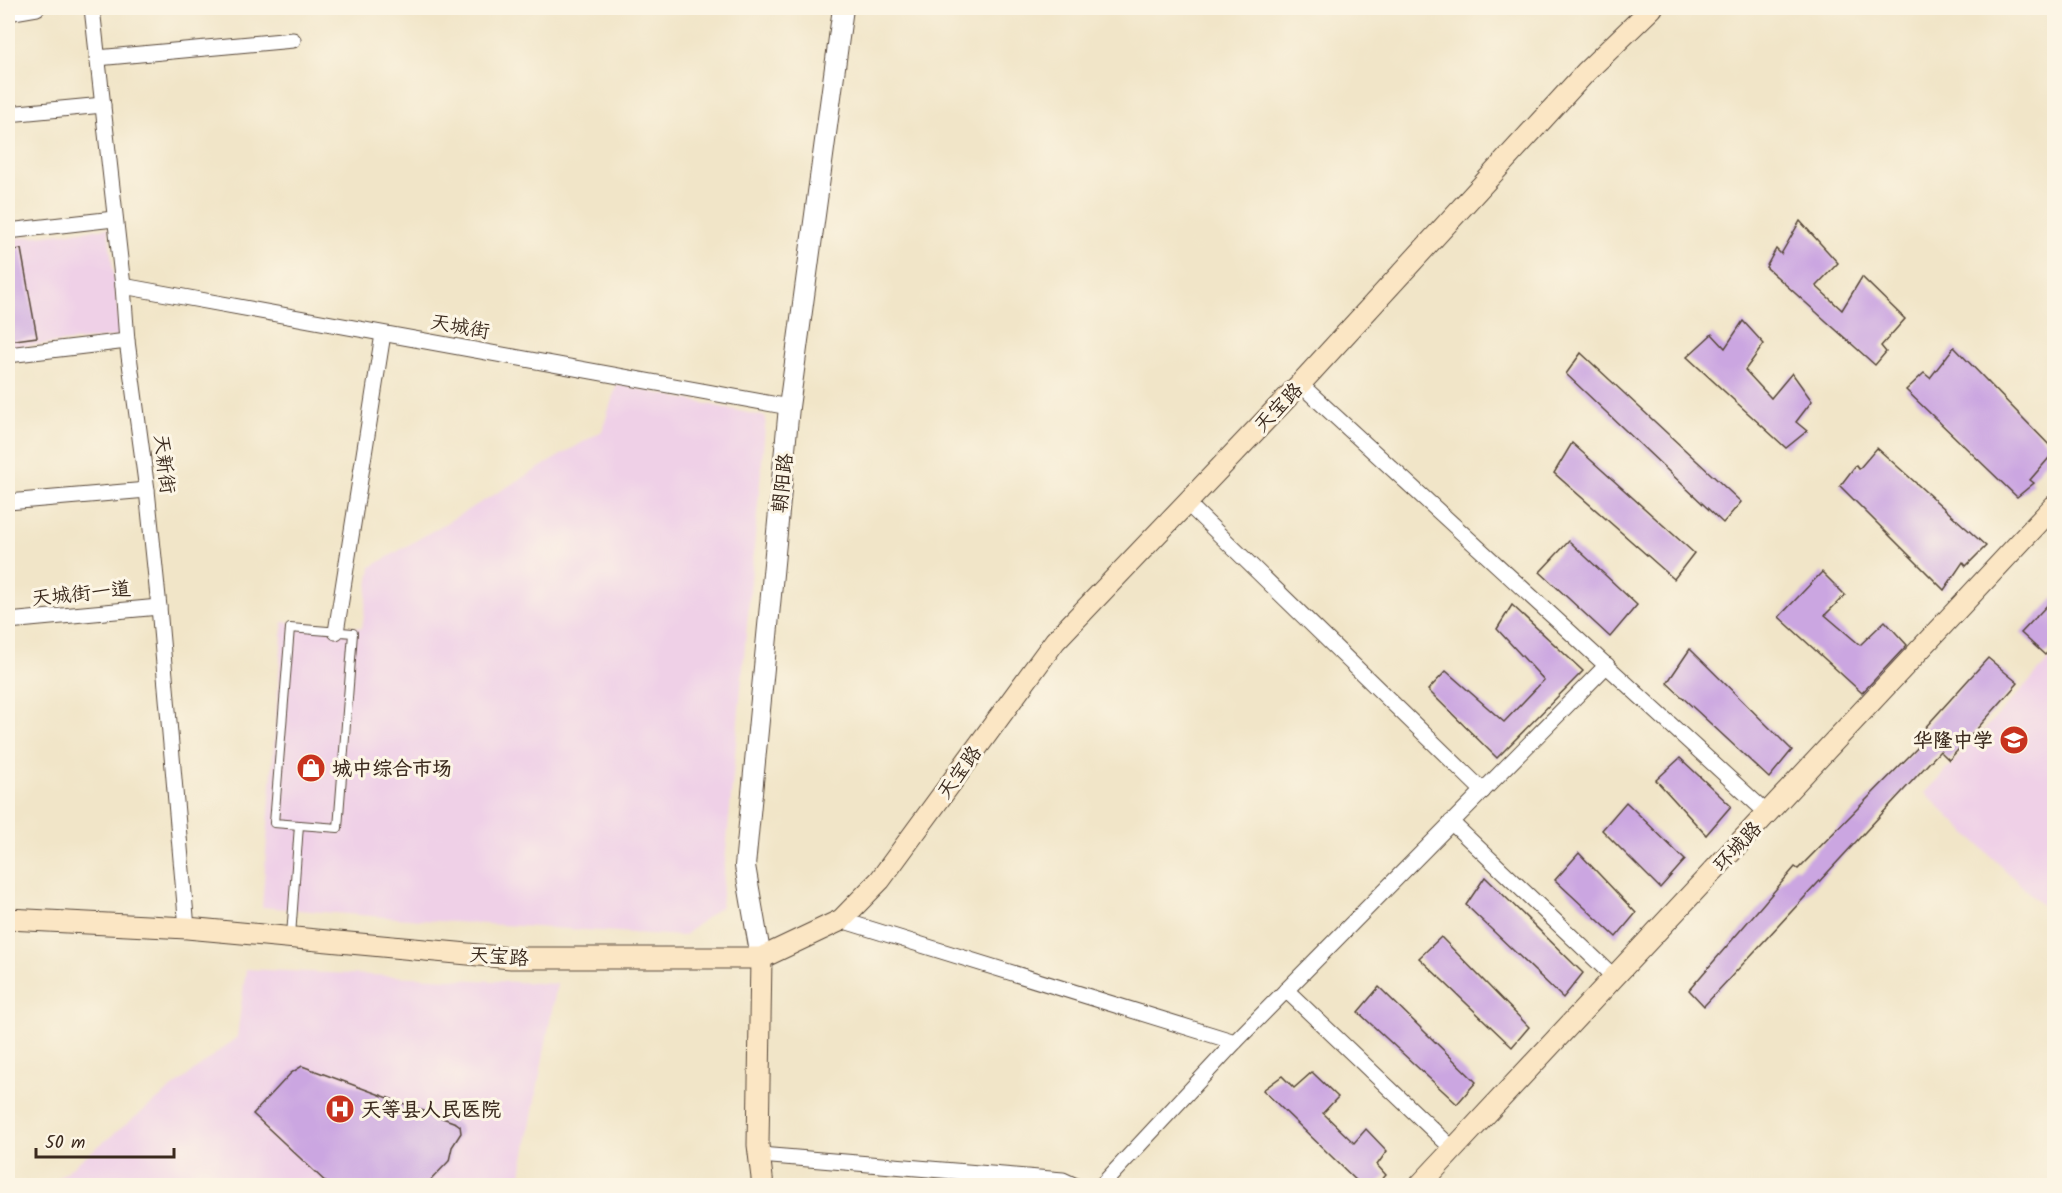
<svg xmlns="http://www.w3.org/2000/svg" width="2062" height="1193" viewBox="0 0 2062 1193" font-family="Kalam,'LXGW WenKai TC',sans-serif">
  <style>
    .built { fill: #efd0e7 }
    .building { fill: #cba6e1 }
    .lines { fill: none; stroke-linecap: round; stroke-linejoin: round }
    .service-casing { stroke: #564638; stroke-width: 10 }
    .minor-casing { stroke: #564638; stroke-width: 17 }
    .tertiary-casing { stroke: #564638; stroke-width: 22 }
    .secondary-casing { stroke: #564638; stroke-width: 23 }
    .service { stroke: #fff; stroke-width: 8 }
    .minor { stroke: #fff; stroke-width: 15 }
    .tertiary { stroke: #fff; stroke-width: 20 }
    .secondary { stroke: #fbe6c4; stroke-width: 21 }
    .labels { text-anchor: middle; stroke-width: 6; stroke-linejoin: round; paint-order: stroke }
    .street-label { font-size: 20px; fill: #3b2a1e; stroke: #fcf5e5 }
    .poi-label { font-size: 20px; font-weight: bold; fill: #3b2a1e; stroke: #fcf5e5; text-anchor: start }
  </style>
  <rect width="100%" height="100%" fill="#fcf5e5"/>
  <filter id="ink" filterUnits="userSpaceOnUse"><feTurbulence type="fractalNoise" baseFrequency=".0167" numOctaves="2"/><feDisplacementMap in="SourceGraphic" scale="12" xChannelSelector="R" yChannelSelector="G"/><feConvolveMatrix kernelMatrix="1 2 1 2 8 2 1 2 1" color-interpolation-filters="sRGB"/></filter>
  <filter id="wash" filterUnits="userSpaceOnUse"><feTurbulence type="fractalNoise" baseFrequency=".008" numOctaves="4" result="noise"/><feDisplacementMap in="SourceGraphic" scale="24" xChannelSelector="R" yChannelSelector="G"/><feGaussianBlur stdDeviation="1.35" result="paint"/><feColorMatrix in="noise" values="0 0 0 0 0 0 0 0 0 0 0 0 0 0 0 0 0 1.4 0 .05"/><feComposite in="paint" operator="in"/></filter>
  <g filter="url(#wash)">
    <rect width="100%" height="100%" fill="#f1e5c8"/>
    <!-- built -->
    <g class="built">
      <polygon points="108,228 121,336 8,348 8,239"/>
      <polygon points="617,384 766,417 721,906 683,936 422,920 262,907 283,622 362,628 371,567 602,431"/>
      <polygon points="2054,655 2054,917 1925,793"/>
      <polygon points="246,969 557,984 519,1185 52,1186 54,1181 237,1037"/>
    </g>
    <g id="blocks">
      <!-- building -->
      <g class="building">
        <polygon points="1800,221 1838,263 1816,286 1842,310 1862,277 1905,319 1881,346 1886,352 1875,365 1766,267 1776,249 1781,254"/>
        <polygon points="21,249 37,337 8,341 8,251"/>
        <polygon points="1743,321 1764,344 1745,370 1771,398 1792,373 1812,401 1796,422 1807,431 1786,448 1687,357 1712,334 1725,348"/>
        <polygon points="1954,347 2055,451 2030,480 2034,483 2017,497 1906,390 1924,373 1930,378"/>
        <polygon points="1581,353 1741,502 1723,523 1566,374"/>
        <polygon points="1572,443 1694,553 1674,579 1554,473"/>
        <polygon points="1877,448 1986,546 1966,566 1963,562 1944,590 1840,486 1856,465 1859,469"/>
        <polygon points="1569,541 1637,605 1610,637 1540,572"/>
        <polygon points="1822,572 1845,595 1825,615 1860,645 1885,621 1907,645 1862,693 1779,617"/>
        <polygon points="2055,597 2055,645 2045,655 2021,633"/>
        <polygon points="1512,605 1583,671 1497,758 1428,690 1446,671 1504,722 1544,680 1497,629"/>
        <polygon points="1690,649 1792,750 1769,778 1667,683"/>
        <polygon points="1988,658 2018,683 1949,760 1940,751 1704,1006 1689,990 1795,867 1798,869 1928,737 1922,731"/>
        <polygon points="1680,758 1731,806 1706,835 1656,780"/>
        <polygon points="1626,802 1685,860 1660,888 1602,830"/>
        <polygon points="1579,853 1636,913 1616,937 1555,880"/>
        <polygon points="1485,877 1583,973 1563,998 1466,905"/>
        <polygon points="1441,937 1529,1027 1512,1047 1419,958"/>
        <polygon points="1379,987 1476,1082 1457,1104 1358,1012"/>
        <polygon points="302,1066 456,1123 460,1126 461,1133 452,1147 449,1161 426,1185 329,1185 253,1114 291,1073"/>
        <polygon points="1312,1072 1338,1097 1323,1113 1354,1143 1366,1129 1387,1151 1377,1165 1386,1175 1377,1185 1361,1185 1263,1090 1282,1076 1294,1088"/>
      </g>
    </g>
  </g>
  <g filter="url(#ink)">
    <use href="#blocks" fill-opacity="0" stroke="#564638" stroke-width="1.5"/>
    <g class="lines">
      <!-- service casing -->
      <g class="service-casing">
        <g id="service">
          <polygon points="290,628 353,633 338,828 274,823"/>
          <polyline points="291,936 299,825"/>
        </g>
      </g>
      <!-- minor casing -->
      <g class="minor-casing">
        <g id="minor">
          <polyline points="92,8 123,286 127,341 147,490 159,607 187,928"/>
          <polyline points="8,13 37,8"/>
          <polyline points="97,58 293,40"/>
          <polyline points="8,114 103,105"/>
          <polyline points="8,231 114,219"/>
          <polyline points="123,286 789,407"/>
          <polyline points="8,355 127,341"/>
          <polyline points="1300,384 1768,814"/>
          <polyline points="8,502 147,490"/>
          <polyline points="1187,503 1483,791"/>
          <polyline points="8,621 159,607"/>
          <polyline points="336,632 383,334"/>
          <polyline points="1451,822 1614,977"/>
          <polyline points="841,920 1235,1042"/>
          <polyline points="1286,990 1453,1149"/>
          <polyline points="760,1155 1063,1180 1076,1186"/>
          <polyline points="1101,1186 1235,1042 1607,665"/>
        </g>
      </g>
      <!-- tertiary casing -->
      <g class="tertiary-casing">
        <polyline id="tertiary" points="761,958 745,866 789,407 843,8"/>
      </g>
      <!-- secondary casing -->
      <g class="secondary-casing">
        <g id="secondary">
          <polyline points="8,919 187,928 511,958 761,958 841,920 880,880 1055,641 1300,384 1586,72 1652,8"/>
          <polyline points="761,958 758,1145 763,1186"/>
          <polyline points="1419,1186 2054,506"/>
        </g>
      </g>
      <!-- service -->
      <use href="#service" class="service"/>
      <!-- minor -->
      <use href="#minor" class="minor"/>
      <!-- tertiary -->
      <use href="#tertiary" class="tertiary"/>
      <!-- secondary -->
      <use href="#secondary" class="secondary"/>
    </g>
  </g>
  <!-- icons -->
  <defs>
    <g id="school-disc" transform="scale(1.5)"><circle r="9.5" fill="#c8321e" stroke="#fcf5e5"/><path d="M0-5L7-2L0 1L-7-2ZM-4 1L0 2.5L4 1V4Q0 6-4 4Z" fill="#fff"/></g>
    <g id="shop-disc" transform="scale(1.5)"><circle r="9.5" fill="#c8321e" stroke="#fcf5e5"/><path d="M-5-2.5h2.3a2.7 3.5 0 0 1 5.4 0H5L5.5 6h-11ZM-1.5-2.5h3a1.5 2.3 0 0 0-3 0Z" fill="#fff"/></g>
    <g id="hospital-disc" transform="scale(1.5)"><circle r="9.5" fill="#c8321e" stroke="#fcf5e5"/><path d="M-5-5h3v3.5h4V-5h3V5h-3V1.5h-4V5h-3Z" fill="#fff"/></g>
  </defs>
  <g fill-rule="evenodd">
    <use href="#school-disc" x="2014" y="740"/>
    <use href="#shop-disc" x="311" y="768"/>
    <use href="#hospital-disc" x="340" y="1109"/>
  </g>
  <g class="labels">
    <!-- street labels -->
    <g class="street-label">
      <text transform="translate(460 326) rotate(10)" y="7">天城街</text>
      <text transform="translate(1278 407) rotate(-46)" y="7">天宝路</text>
      <text transform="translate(165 464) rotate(83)" y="7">天新街</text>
      <text transform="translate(782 483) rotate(-84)" y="7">朝阳路</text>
      <text transform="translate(81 593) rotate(-6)" y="7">天城街一道</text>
      <text transform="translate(959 772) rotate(-54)" y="7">天宝路</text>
      <text transform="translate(1737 846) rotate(-47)" y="7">环城路</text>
      <text transform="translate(499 956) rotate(4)" y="7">天宝路</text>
    </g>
    <!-- poi labels -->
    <g class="poi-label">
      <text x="1993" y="747" text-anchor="end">华隆中学</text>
      <text x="332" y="775">城中综合市场</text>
      <text x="361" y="1116">天等县人民医院</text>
    </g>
  </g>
  <!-- margin -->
  <rect width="2062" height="1193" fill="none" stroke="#fcf5e5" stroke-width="30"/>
  <!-- scale -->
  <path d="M36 1148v9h138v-9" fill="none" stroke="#3b2a1e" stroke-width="3"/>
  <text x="45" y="1148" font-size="18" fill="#3b2a1e" stroke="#fcf5e5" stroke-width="4.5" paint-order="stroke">50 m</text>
</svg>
